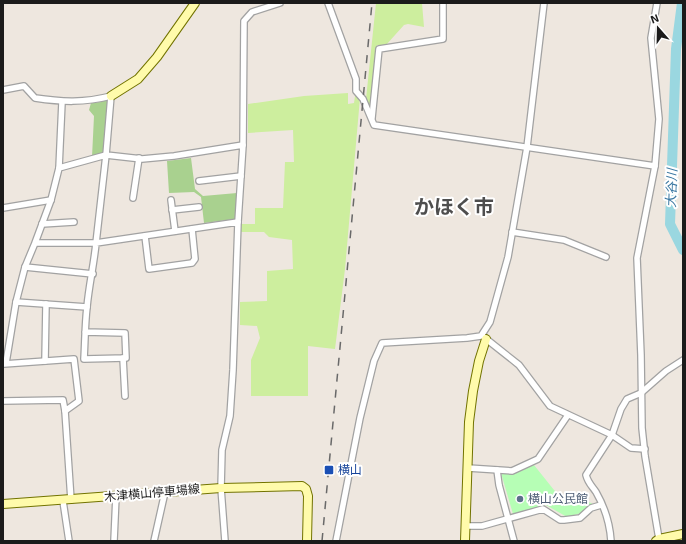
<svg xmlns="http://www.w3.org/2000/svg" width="686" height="544" viewBox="0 0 686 544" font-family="'Exo 2','Noto Sans JP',sans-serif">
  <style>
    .grass { fill: #cdee9e }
    .forest { fill: #a9d18f }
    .park { fill: #b6feb5 }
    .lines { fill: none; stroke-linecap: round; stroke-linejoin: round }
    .river { stroke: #9ad7e0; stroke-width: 10 }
    .street-casing { stroke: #a2a2a2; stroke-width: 8 }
    .secondary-casing { stroke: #727300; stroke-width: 10 }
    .street { stroke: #fff; stroke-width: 5.5 }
    .secondary { stroke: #fffbab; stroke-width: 8 }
    .rail { stroke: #696969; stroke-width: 1.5; stroke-dasharray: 8 8; stroke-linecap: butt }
    .transit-dot { fill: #1a4fb4; stroke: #fff; stroke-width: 1.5 }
    .service-dot { fill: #5c6f8a; stroke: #fff; stroke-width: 1.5 }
    .labels { text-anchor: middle; stroke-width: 4; stroke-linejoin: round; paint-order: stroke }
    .transit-label { font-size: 12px; fill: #164399; stroke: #fff; text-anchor: start }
    .street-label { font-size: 12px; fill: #1b1b1b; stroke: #fff }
    .service-label { font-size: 12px; fill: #4e5e75; stroke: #fff; text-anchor: start }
    .water-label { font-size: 13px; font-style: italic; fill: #3b78a2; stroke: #fff }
    .town-label { font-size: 20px; font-weight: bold; fill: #4e4e4e; stroke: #fff }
  </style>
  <rect width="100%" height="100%" fill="#eee7df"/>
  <!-- grass -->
  <g class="grass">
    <polygon points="376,3 422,3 424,27 408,24 404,25 386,45 377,45 371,113 366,99"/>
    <polygon points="348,93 348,104 354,103 355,96 360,98 345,269 335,349 308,346 308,396 251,396 251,360 260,338 257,326 240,325 240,302 267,301 267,271 293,269 292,240 269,237 264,232 241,232 241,224 255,224 255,208 283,208 285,162 294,162 293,130 248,133 248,104 304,96"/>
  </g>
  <!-- forest -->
  <g class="forest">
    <polygon points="108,99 105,153 92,157 94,116 89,110 91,103 101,102"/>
    <polygon points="191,158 195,189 203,196 237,193 236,219 204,223 201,197 194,192 169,193 167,161"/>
  </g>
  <!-- park -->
  <polygon class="park" points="534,465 554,490 561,496 570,494 593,504 581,513 567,517 546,505 513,514 501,473 514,474"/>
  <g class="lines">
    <!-- river -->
    <polyline class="river" points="682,3 676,49 670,224 683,250"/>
    <!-- street casing -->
    <g class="street-casing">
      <g id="street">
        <polyline points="328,3 356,79 356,91 363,99 374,125 655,166 659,119 651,38 657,3"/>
        <path d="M3 90 24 86 35 98C62 102 84 103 111 96L106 155 142 159 174 156 243 145 238 222"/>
        <polyline points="372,118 379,49 443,39 443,3"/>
        <polyline points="243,145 244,21 252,12 280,3"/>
        <polyline points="655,166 637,258 641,355 642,428 645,456 659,539"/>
        <polyline points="59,168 62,102"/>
        <polyline points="199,181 241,176"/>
        <polyline points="133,198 139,158"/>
        <polyline points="171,200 175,231"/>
        <polyline points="3,208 51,200"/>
        <polyline points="172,210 199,207"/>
        <polyline points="42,224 74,222"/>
        <polyline points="512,232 564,240 606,257"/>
        <polyline points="145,236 149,269 192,263 195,259 192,229"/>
        <polyline points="25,267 93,274"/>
        <polyline points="16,302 87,307"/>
        <path d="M85 332 125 333 126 358 84 359C85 342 85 324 87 307 89 285 94 264 96 243L238 222 233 370 230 416 222 450 221 488 225 541"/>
        <polyline points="485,338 519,365 550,406 612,435 621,409 627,399 641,393 666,371 683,360"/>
        <polyline points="123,358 125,396"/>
        <polyline points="45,361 46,304"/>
        <polyline points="6,363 16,302 25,267 35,243 96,243 106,155 59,168 51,200 35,243"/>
        <polyline points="3,401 63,400 65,411 79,401 74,359 4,364"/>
        <polyline points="65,411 71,500"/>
        <polyline points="468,468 512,471 538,459 568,415"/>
        <polyline points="497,470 499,485 514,541"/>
        <polyline points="63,501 69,541"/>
        <polyline points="466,526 482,526 543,509 560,520 564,520 580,518 591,508 601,505"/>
        <polyline points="114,541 116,496"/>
        <polyline points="154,541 165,492"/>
        <polyline points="336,541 360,418 374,361 382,343 467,338 481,336 490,322 508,257 527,147 544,3"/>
        <path d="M611 541C610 525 604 506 596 492 592 486 588 483 586 475L612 435 631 448 645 449"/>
      </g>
    </g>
    <!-- secondary casing -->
    <g class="secondary-casing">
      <g id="secondary">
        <polyline points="111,96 138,79 157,57 195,3"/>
        <polyline points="3,504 221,488 302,486 306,489 308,496 307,541"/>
        <polyline points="465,541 469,422 473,391 479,361 486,339"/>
        <polyline points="656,541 659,539 683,534"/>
      </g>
    </g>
    <!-- street -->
    <use href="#street" class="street"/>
    <!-- secondary -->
    <use href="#secondary" class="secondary"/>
    <!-- rail -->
    <polyline class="rail" points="322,541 372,3"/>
  </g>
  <!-- markers -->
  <rect class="transit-dot" x="324" y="465" width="10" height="10" rx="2"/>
  <circle class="service-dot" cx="520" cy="499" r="4"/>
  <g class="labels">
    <!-- transit labels -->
    <g class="transit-label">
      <text x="338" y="474">横山</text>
    </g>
    <!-- street labels -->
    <g class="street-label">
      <text transform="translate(152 493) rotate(-5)" y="4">木津横山停車場線</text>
    </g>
    <!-- service labels -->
    <g class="service-label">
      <text x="528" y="503">横山公民館</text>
    </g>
    <!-- water labels -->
    <g class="water-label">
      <text transform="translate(671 188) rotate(-88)" y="5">大谷川</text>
    </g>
    <!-- town labels -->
    <g class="town-label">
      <text x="454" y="214">かほく市</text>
    </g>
  </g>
  <!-- border -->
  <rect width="686" height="544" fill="none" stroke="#1b1b1b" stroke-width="8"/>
  <!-- north arrow -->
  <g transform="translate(658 28) rotate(340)" stroke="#ffffff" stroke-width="3" paint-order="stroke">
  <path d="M0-3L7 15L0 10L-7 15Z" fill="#1b1b1b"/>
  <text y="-6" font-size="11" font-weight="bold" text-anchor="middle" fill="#1b1b1b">N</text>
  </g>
</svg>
